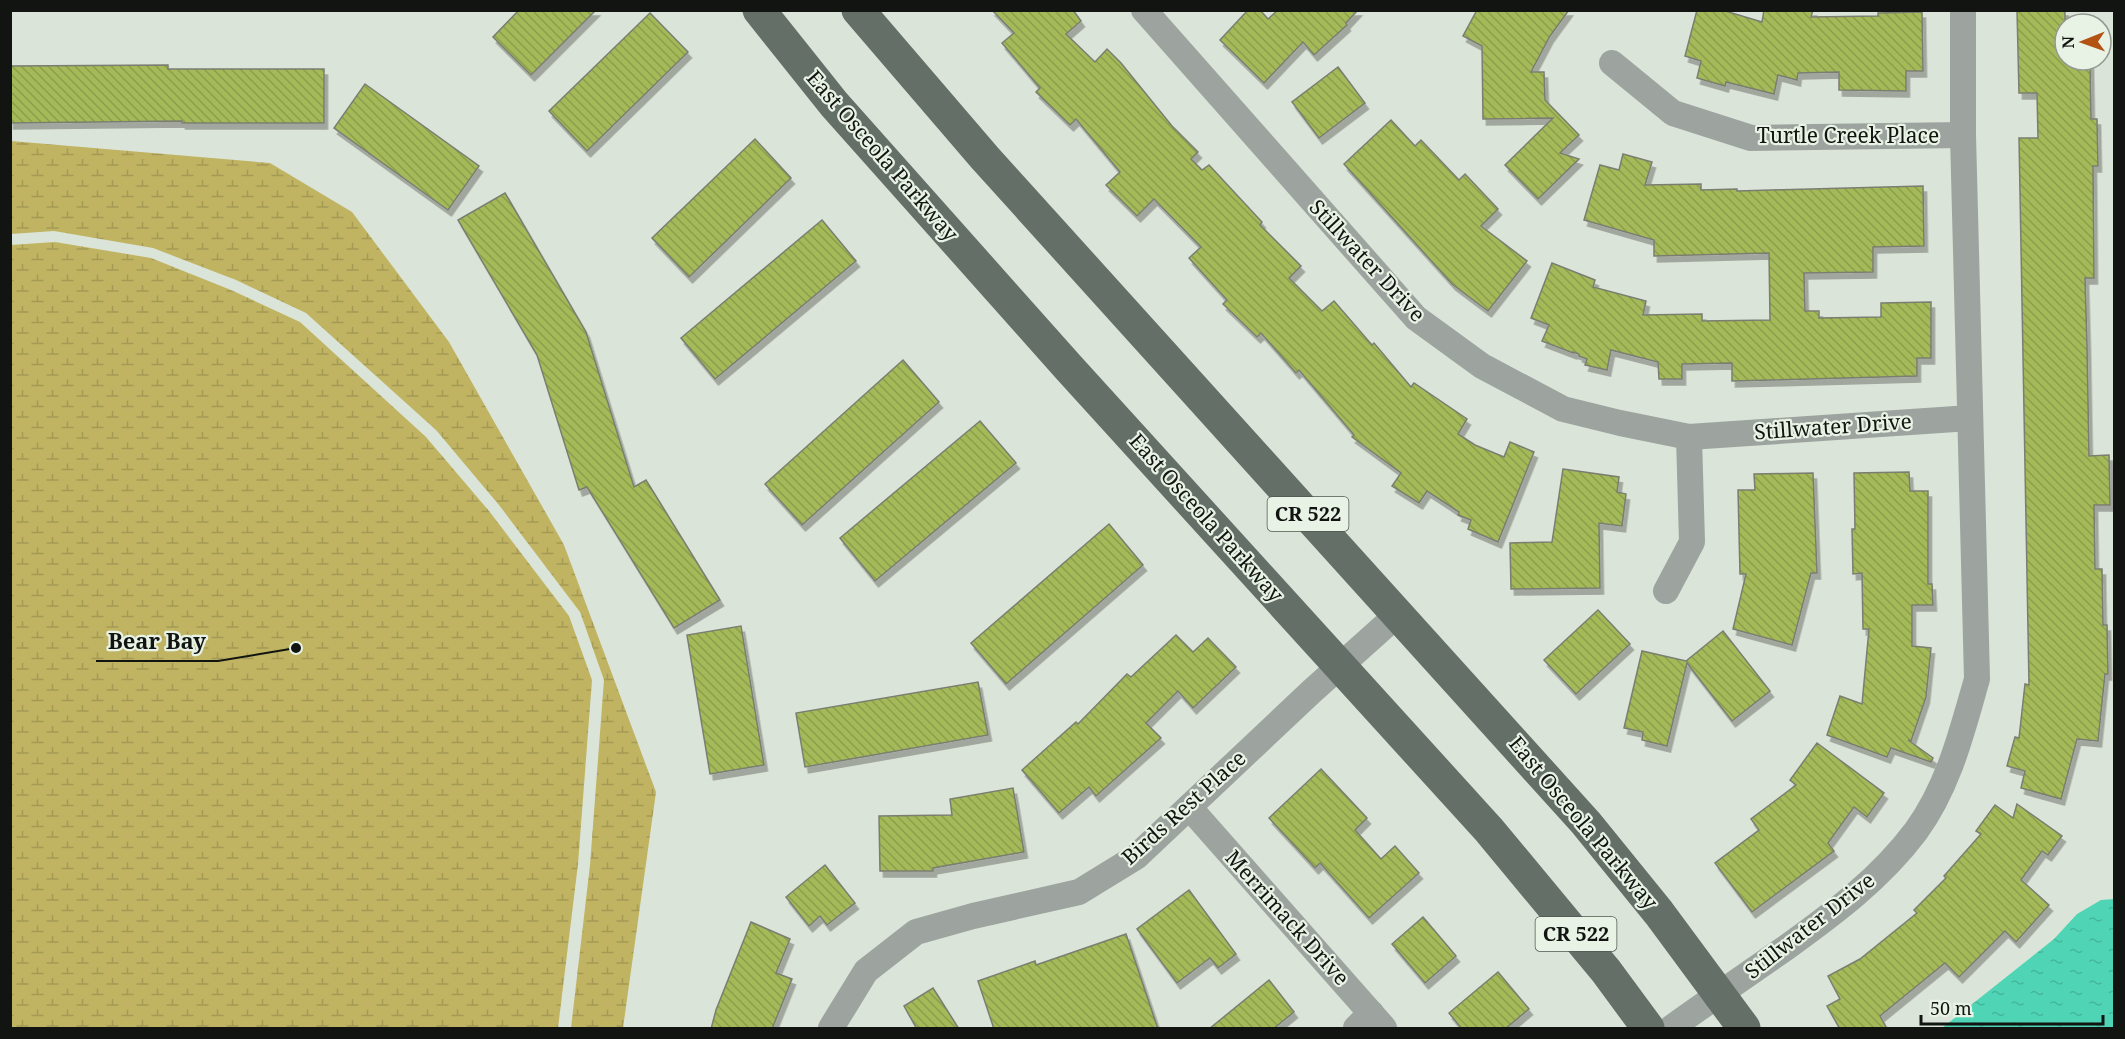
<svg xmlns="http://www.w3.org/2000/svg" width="2125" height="1039" viewBox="0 0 2125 1039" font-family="'Noto Serif',serif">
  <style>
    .wetland { fill: url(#wetland-marsh) }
    .water { fill: url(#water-ripples) }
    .building { fill: url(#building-back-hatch); stroke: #7a7e71; stroke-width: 1.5; filter: url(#shadow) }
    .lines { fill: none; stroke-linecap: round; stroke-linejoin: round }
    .minor { stroke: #9da39f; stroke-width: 26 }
    .primary { stroke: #646f68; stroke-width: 33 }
    .labels { text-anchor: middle; stroke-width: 4.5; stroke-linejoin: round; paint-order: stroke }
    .shield { fill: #e8f2e5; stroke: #525750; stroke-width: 1.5 }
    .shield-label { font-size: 20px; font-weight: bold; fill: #111410 }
    .street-label { font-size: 21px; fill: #111410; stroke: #e8f2e5 }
    .leader { fill: none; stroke: #111410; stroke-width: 2 }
    .callout-dot { fill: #111410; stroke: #e8f2e5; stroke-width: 2 }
    .callout-label { font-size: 22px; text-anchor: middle; font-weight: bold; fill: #111410; stroke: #e8f2e5; stroke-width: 4.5; stroke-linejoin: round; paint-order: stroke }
  </style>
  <defs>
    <pattern id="wetland-marsh" width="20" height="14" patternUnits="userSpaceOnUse" patternTransform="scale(1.5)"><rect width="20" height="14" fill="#c0b462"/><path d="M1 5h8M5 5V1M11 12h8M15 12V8" fill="none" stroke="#a49a54"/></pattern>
    <pattern id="water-ripples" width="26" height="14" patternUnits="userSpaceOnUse" patternTransform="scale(1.5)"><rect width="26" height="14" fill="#4fd5b5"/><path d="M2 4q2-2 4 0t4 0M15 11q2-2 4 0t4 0" fill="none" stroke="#44b69b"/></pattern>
    <pattern id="building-back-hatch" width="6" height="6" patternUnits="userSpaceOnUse" patternTransform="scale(1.5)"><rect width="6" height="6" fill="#a4b958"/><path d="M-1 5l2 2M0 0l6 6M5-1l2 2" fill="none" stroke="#8c9e4c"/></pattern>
    <filter id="shadow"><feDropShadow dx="3.5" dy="6" stdDeviation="0" flood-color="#0004"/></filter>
  </defs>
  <rect width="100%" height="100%" fill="#dbe4d8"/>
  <!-- wetland -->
  <g class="wetland">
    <polygon points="11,141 270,163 352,212 449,342 564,545 656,792 623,1028 571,1028 590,865 604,680 580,612 499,505 436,430 306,313 236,280 153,248 54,231 11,234"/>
    <polygon points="55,242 151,258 231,290 300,322 426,437 489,511 569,616 592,680 578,864 558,1028 11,1028 11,245"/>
  </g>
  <!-- water -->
  <polygon class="water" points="2114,899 2114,1028 1942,1028 2054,939 2077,914 2101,900"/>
  <!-- building -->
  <g class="building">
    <polygon points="519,10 596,10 531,75 493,37"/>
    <polygon points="992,10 1073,10 1081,21 1066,34 1095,62 1107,49 1121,63 1172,126 1198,152 1191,159 1202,170 1209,165 1262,222 1260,225 1301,266 1289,278 1322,311 1334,301 1372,345 1374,343 1411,387 1414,383 1467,419 1458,434 1475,445 1504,457 1510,442 1534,452 1498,542 1468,529 1471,520 1458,515 1459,512 1427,491 1419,503 1392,486 1401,473 1352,437 1354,435 1299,370 1296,373 1261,333 1257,337 1223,304 1227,300 1189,258 1201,247 1154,199 1137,216 1106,185 1120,172 1076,119 1070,125 1036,92 1040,88 1002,43 1014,33"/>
    <polygon points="1248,10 1260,10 1268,19 1278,10 1358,10 1346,23 1347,25 1314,55 1303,42 1264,83 1220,40"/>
    <polygon points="1477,10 1569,10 1550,36 1531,72 1544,72 1545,100 1579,135 1560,153 1579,159 1538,199 1505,165 1553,118 1483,119 1482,46 1463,36"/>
    <polygon points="1697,10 1722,10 1762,22 1764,10 1813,10 1811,17 1878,16 1878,13 1922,12 1923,71 1906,71 1906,91 1839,90 1839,72 1798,73 1797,80 1778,75 1774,94 1726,82 1725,86 1697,78 1701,61 1685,56"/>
    <polygon points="2017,10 2065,10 2065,63 2090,62 2091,119 2097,119 2098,166 2093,166 2094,278 2085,278 2087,346 2089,456 2109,455 2110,505 2094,505 2095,569 2102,569 2103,625 2107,625 2108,674 2105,674 2098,741 2077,739 2061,799 2021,788 2025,771 2007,766 2015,737 2019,738 2025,684 2029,685 2019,138 2038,138 2037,93 2019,93"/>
    <polygon points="650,13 688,52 587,151 549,111"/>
    <polygon points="168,65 168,69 324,69 324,123 182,123 182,121 10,123 10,66"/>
    <polygon points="1338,67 1365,103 1319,138 1292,102"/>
    <polygon points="365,84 479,166 448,210 334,128"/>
    <polygon points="1391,120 1415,146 1421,140 1459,180 1465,174 1498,209 1481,226 1527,261 1488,311 1452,284 1344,164"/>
    <polygon points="755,139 791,178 689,277 652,238"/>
    <polygon points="1623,154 1652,162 1645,185 1701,184 1701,190 1737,189 1737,191 1923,186 1924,246 1873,247 1873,272 1804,273 1805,311 1819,311 1819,318 1881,317 1881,303 1931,302 1931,358 1917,358 1917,376 1732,381 1732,363 1682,364 1682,379 1659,379 1658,362 1611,350 1607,370 1585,365 1587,359 1579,356 1579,354 1573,352 1573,353 1542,341 1549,325 1531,318 1552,263 1595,280 1593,287 1646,301 1643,315 1702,314 1702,321 1770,320 1769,253 1654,256 1654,240 1584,220 1600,165 1619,170"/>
    <polygon points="505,193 586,332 634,487 646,480 720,600 674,628 587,487 579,490 537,355 458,220"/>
    <polygon points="822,220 856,261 715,379 681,338"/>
    <polygon points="903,360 939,402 802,525 765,484"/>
    <polygon points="980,421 1016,463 875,581 840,538"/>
    <polygon points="1563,469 1619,477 1617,492 1626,494 1622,526 1599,523 1600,588 1511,589 1510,543 1552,542"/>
    <polygon points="1909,472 1910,491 1928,491 1928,584 1932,584 1933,605 1912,605 1912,646 1931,648 1926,697 1911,741 1908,740 1933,758 1931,762 1891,748 1887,757 1827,735 1840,696 1862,704 1869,629 1863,629 1862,573 1853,574 1852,529 1855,529 1854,473"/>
    <polygon points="1813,473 1817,573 1811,573 1792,645 1733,629 1746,574 1740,574 1738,490 1755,490 1754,474"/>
    <polygon points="1109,524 1143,565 1006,684 971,643"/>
    <polygon points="1598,610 1630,644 1576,694 1544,660"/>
    <polygon points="741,626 764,765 710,774 687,635"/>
    <polygon points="1723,631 1770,691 1732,721 1687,663 1667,746 1642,740 1643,732 1624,728 1642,651 1686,661"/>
    <polygon points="1176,635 1193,652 1208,638 1236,667 1193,708 1178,691 1146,723 1161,738 1096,796 1089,787 1059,813 1022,770 1076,722 1078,724 1127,674 1131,677"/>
    <polygon points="978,682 988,735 805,767 796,713"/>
    <polygon points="1817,743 1884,793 1867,817 1854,807 1828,843 1834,851 1752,912 1715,863 1759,830 1751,819 1796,785 1790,780"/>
    <polygon points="1321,769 1367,818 1355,830 1381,859 1395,846 1419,873 1369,918 1320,863 1315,868 1269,818"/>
    <polygon points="1013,788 1024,852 933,868 933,871 880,871 879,816 952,815 950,799"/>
    <polygon points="2017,804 2062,836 2048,855 2042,851 2021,880 2049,905 2016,942 2005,931 1959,977 1945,963 1880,1016 1887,1029 1840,1029 1827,1006 1840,999 1828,976 1860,959 1917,913 1914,910 1946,878 1944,876 1981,834 1976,831 1995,805 2013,818"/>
    <polygon points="825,865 855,903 827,925 820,916 809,926 786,897"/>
    <polygon points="1189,890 1236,954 1218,968 1210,958 1177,983 1137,929"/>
    <polygon points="1423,917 1456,956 1425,983 1392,944"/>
    <polygon points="751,922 790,939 776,973 792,979 772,1029 711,1029 716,1010"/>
    <polygon points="1126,934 1158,1029 994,1029 978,981 1035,961 1036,965"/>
    <polygon points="1498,972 1529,1009 1505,1029 1462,1029 1449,1013"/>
    <polygon points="1269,980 1294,1012 1273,1029 1209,1029"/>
    <polygon points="933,988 959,1029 917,1029 904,1006"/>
  </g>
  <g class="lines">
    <!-- minor -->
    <g class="minor">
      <polyline points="1144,10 1416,318 1482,366 1563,409 1620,423 1689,437 1970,418"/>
      <polyline points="1612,63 1673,113 1751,138 1963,135"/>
      <polyline points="1666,591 1692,542 1689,437"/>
      <polyline points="1189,807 1384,1028"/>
      <polyline points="831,1028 866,971 916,932 973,916 1079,892 1136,857 1311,692 1398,614"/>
      <polyline points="1356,1028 1371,1013"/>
      <path d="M1671 1028C1709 1001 1748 974 1787 947 1834 913 1881 878 1916 831 1949 786 1962 731 1977 679L1963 135V10"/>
    </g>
    <!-- primary -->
    <g class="primary">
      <polyline points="759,10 834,104 1069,368 1489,830 1606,971 1648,1028"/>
      <polyline points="858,10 985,158 1586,823 1659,913 1744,1028"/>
    </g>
  </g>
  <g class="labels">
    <!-- shield labels -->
    <g class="shield">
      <rect x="1267.5" y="497" width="81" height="34" rx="4.5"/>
      <rect x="1535.5" y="917" width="81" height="34" rx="4.5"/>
    </g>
    <g class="shield-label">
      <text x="1308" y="521">CR 522</text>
      <text x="1576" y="941">CR 522</text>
    </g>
    <!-- street labels -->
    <g class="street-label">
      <text x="1848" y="143">Turtle Creek Place</text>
      <text transform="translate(882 156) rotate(49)" y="7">East Osceola Parkway</text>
      <text transform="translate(1367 261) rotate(47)" y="7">Stillwater Drive</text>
      <text transform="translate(1833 427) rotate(-4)" y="7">Stillwater Drive</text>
      <text transform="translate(1206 518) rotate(48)" y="7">East Osceola Parkway</text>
      <text transform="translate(1184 808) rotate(-42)" y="7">Birds Rest Place</text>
      <text transform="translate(1583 823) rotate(50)" y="7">East Osceola Parkway</text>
      <text transform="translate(1287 918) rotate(48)" y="7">Merrimack Drive</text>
      <text transform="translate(1810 926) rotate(-38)" y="7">Stillwater Drive</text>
    </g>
  </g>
  <!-- callouts -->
  <path class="leader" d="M296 648L218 661H96"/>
  <circle class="callout-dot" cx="296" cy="648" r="6"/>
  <g class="callout-label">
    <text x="157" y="649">Bear Bay</text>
  </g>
  <!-- border -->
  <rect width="2125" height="1039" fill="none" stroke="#111410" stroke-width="24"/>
  <!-- north arrow -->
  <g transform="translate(2083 42) rotate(269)"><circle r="28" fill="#e8f2e5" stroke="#929990" stroke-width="1.5"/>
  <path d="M0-4.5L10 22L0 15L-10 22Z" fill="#b35213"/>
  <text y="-9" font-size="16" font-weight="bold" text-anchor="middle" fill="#111410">N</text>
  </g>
  <!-- scale -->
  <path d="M1921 1015v9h182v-9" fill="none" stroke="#111410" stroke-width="3"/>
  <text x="1930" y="1015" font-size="18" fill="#111410" stroke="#e8f2e5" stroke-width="4.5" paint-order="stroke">50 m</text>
</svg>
